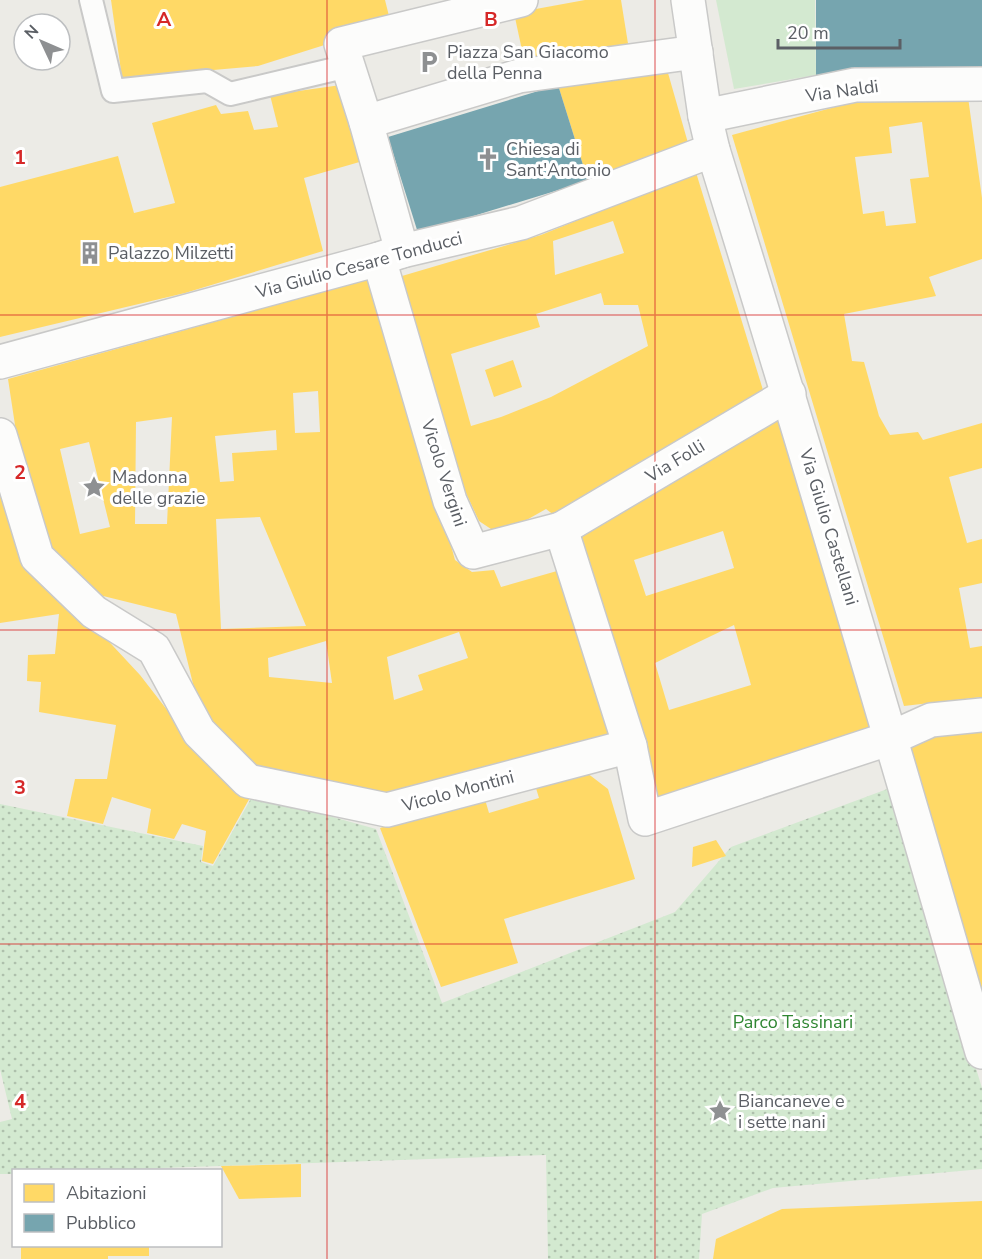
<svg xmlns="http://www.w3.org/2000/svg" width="982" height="1259" viewBox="0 0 982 1259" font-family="'Nunito Sans',sans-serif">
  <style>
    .green { fill: #d3e9d0 }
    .park { fill: url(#park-dots) }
    .homes { fill: #ffd966; fill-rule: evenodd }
    .public { fill: #76a5af }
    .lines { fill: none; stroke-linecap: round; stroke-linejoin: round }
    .lane-casing { stroke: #c9c9c8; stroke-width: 26 }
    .street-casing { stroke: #c9c9c8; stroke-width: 36 }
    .lane { stroke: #fcfcfb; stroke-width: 22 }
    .street { stroke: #fcfcfb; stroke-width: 33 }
    .grid { fill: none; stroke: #d62828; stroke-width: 1.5; stroke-opacity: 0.55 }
    .labels { text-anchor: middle; stroke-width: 6; stroke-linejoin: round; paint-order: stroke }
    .poi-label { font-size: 18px; fill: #5b5f65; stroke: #fff; text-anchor: start }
    .street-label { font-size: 18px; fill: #5b5f65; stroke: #fff }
    .park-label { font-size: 18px; fill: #308733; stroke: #fff }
    .grid-label { font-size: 20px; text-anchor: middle; font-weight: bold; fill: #d62828; stroke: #fff; stroke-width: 6; stroke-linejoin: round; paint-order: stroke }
  </style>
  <defs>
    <pattern id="park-dots" width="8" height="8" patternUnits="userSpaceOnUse" patternTransform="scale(1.5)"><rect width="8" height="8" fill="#d3e9d0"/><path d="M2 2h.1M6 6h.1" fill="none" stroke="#aec0ac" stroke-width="1.8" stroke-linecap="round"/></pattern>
  </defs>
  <rect width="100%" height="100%" fill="#ecebe6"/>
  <!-- green -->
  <polygon class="green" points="716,0 815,0 816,75 734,89"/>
  <!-- park -->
  <polygon class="park" points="890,788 982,1088 982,1169 773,1188 702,1214 699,1259 548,1259 546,1155 103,1170 14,1170 13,1174 0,1174 0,1122 12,1119 0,1069 0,804 203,846 201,862 213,866 253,795 376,829 442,1003 675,912 731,847"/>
  <!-- homes -->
  <g class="homes">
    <polygon points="111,0 385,0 391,24 258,66 122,78"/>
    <polygon points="585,0 621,0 630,56 525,64 514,13"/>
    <polygon points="666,66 688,143 588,181 558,85"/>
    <polygon points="341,85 363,161 304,178 323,251 185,293 0,337 0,187 118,156 134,213 175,203 152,123 216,105 221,114 248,111 254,130 278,127 270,95"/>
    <path d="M967 90 982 198V259L929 277 936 296 844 314 852 361 864 362 879 416 890 435 918 432 923 440 982 423V468L949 477 967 543 982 539V583L959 588 970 648 982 646V697L904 706 732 135 857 101ZM922 122 929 177 910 179 916 223 886 226 884 211 863 214 855 157 892 153 889 127Z"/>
    <path d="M694 166 763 390 559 519 546 509 500 535 479 521 445 448 402 276 541 235 642 194ZM613 221 624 253 555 275 553 241ZM601 293 604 305H638L648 346 551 397 501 417 471 426 451 354 540 327 536 314Z"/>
    <path d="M376 277 455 560 472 572 494 570 501 587 557 571 612 740 386 794 241 765 213 731 194 688 176 614 95 594 40 542 22 471 8 379ZM318 391 320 432 295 433 293 393ZM172 417 167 524H135L136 422ZM276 430 277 450 232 453 234 481 220 482 215 436ZM89 442 110 527 80 534 60 449ZM260 517 306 626 221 629 216 519ZM459 632 468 658 418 675 423 690 394 700 387 657ZM326 641 332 683 269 677 268 658Z"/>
    <polygon points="513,360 522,387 494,397 485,370"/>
    <path d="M776 413 880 733 656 799 580 536ZM723 531 734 568 646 596 634 560ZM734 625 751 685 669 710 655 663Z"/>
    <polygon points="0,478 100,632 140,675 202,755 252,794 213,864 202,861 206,831 182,824 174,839 147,833 151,809 112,797 103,824 67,816 75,779 107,779 116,725 39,712 41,682 27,681 28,655 55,654 59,614 0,623"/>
    <polygon points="946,729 982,730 982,1011 900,743"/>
    <polygon points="574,763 608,789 635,879 504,919 518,963 441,987 380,828 484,796 489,813 539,798 532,775"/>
    <polygon points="716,840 726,856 692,867 693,847"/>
    <polygon points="301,1164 301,1197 239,1199 221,1166"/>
    <polygon points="982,1201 982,1259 713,1259 716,1239 782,1209"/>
    <polygon points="21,1246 149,1246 149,1256 108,1256 108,1259 21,1259"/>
  </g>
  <!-- public -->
  <g class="public">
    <polygon points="816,0 982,0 982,77 816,75"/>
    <polygon points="558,85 588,181 418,233 388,137"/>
  </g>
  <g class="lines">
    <!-- lane casing -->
    <g class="lane-casing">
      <polyline id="lane" points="91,0 113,91 207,81 230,94 348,66"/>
    </g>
    <!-- street casing -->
    <g class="street-casing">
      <g id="street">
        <path d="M688 0 705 116 713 150C806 450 895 751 982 1052"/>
        <polyline points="705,116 855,85 982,84"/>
        <polyline points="366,122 519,76 696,52"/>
        <polyline points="402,251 366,122 341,44 521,0"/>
        <polyline points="379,259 450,501 473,552 561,529 630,746"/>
        <polyline points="0,362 379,259 402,251 521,223 713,150"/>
        <polyline points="0,435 37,557 94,612 154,649 199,732 248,781 387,810 630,746 645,819 891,738 931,720 982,715"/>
        <polyline points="561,529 789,394"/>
      </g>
    </g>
    <!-- lane -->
    <use href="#lane" class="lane"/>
    <!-- street -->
    <use href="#street" class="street"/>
  </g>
  <!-- grid -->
  <path class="grid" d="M327 0V1259M655 0V1259M0 315H982M0 630H982M0 944H982"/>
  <!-- icons -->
  <defs>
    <g id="parking-bare" transform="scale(1.8)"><path d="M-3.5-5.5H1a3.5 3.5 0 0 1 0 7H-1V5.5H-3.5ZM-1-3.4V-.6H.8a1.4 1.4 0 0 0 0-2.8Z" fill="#8e9092" stroke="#fff" stroke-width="2.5" paint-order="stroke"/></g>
    <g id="church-bare" transform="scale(1.8)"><path d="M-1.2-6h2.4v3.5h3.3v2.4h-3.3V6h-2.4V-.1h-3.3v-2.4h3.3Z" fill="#8e9092" stroke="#fff" stroke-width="2.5" paint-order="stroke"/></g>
    <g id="building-bare" transform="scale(1.8)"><path d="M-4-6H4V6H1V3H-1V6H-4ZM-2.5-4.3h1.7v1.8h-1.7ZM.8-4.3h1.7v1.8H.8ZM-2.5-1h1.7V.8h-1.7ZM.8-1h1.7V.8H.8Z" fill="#8e9092" stroke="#fff" stroke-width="2.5" paint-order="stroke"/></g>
    <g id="sight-bare" transform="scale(1.8)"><path d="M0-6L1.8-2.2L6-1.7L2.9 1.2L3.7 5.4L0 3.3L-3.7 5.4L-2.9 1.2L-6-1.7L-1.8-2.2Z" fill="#8e9092" stroke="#fff" stroke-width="2.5" paint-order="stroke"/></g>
  </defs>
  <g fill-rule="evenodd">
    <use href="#parking-bare" x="429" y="62"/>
    <use href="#church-bare" x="488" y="159"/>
    <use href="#building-bare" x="90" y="253"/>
    <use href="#sight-bare" x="94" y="487"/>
    <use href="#sight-bare" x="720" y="1111"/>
  </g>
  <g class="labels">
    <!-- poi labels -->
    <g class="poi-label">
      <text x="447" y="58">Piazza San Giacomo<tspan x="447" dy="21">della Penna</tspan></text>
      <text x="506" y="155">Chiesa di<tspan x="506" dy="21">Sant'Antonio</tspan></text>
      <text x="108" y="259">Palazzo Milzetti</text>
      <text x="112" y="483">Madonna<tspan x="112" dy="21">delle grazie</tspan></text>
      <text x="738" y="1107">Biancaneve e<tspan x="738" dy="21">i sette nani</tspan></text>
    </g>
    <!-- street labels -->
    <g class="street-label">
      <text transform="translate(842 91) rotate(-8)" y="6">Via Naldi</text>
      <text transform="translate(359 265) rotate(-15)" y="6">Via Giulio Cesare Tonducci</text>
      <text transform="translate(675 461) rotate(-31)" y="6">Via Folli</text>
      <text transform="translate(444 473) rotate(72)" y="6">Vicolo Vergini</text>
      <text transform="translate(829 527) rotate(73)" y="6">Via Giulio Castellani</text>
      <text transform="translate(458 791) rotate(-15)" y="6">Vicolo Montini</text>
    </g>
    <!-- park labels -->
    <g class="park-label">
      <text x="793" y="1028">Parco Tassinari</text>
    </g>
  </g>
  <g class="grid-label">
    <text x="164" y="26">A</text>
    <text x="491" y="26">B</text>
    <text x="20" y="164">1</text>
    <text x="20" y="479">2</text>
    <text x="20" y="794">3</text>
    <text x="20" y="1108">4</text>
  </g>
  <!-- legend -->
  <rect x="12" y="1169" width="210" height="78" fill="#ffffff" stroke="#bdbfc1" stroke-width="1.5"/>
  <rect x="24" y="1184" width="30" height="18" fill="#ffd966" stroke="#bdbfc1" stroke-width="1.5"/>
  <text x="66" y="1199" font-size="18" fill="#5b5f65">Abitazioni</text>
  <rect x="24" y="1214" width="30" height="18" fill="#76a5af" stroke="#bdbfc1" stroke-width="1.5"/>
  <text x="66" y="1229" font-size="18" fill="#5b5f65">Pubblico</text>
  <!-- north arrow -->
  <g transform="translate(42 42) rotate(314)"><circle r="28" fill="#ffffff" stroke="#bdbfc1" stroke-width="1.5"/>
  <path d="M0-4.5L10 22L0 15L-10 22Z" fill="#8e9092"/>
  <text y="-9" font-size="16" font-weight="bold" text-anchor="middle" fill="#5b5f65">N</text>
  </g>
  <!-- scale -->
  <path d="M778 39v9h122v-9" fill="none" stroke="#5b5f65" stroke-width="3"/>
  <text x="787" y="39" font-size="18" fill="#5b5f65" stroke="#ffffff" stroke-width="4.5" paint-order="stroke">20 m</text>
</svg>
